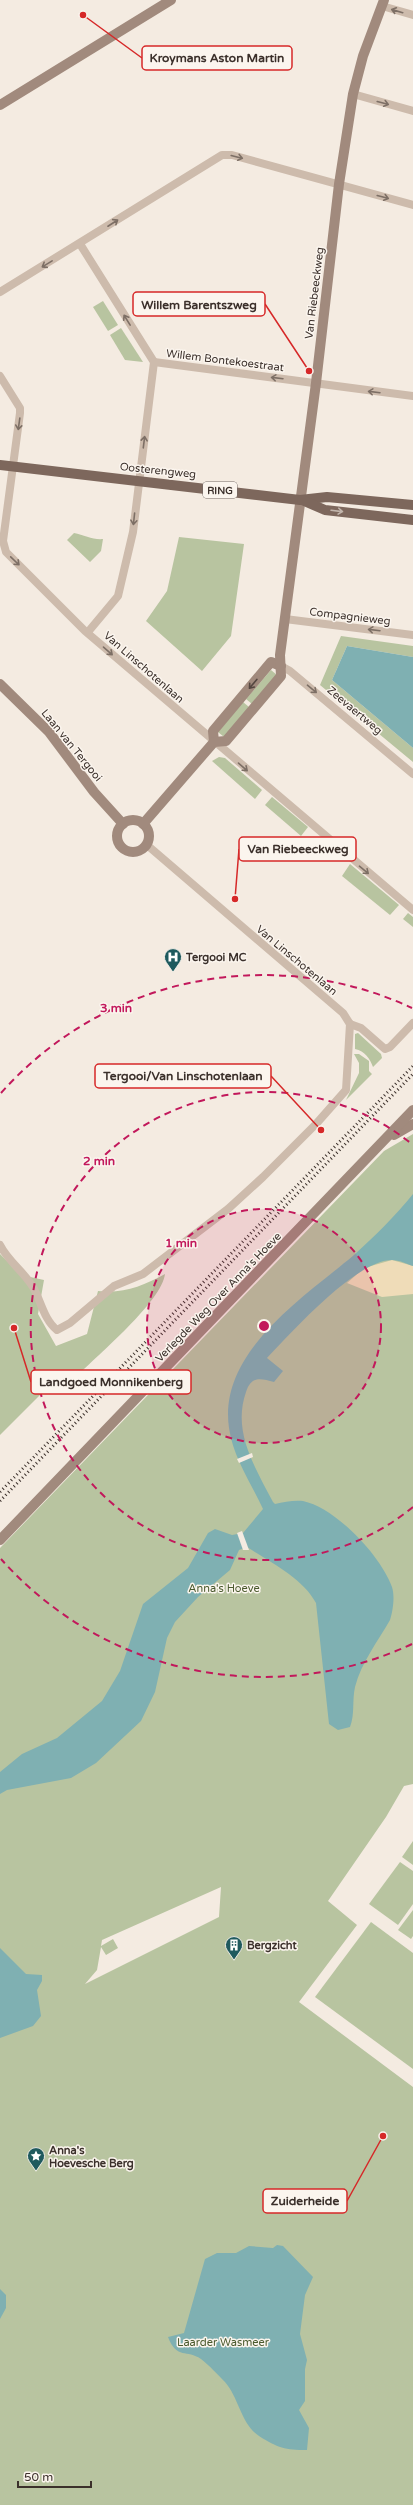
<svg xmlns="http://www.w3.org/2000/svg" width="413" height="2505" viewBox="0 0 413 2505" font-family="'Varela Round',sans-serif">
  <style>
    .green { fill: #b8c4a0; fill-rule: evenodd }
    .sand { fill: #efdcb8 }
    .water { fill: #7fb0b2 }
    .pier { fill: #f4ebe1 }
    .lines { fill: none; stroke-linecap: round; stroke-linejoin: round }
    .street { stroke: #cdbbac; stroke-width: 8 }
    .secondary { stroke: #a18a7d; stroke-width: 10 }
    .primary { stroke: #7d675c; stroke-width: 10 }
    .rail { stroke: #3b302b; stroke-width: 3; stroke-dasharray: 1 3; stroke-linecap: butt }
    .oneway { stroke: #7d6f65 }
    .oneway2 { stroke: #c2b5ac }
    .oneway3 { stroke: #544640 }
    .ring { fill: none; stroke: #c2185b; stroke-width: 2; stroke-dasharray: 7 5 }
    .labels { text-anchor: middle; stroke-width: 3; stroke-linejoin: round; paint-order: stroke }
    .shield { fill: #fbf5ee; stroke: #756b66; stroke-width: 1 }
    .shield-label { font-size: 10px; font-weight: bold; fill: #3b302b }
    .street-label { font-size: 11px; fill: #3b302b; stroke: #fbf5ee }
    .poi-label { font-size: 11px; font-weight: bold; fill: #3b302b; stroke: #fbf5ee; text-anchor: start }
    .park-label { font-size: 11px; fill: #4a5a2e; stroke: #fbf5ee }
    .centre { fill: #c2185b; stroke: #fbf5ee; stroke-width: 2 }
    .ring-label { font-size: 12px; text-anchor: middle; font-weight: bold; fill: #c2185b; stroke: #fbf5ee; stroke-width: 3; stroke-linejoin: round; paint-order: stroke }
    .leader { fill: none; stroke: #d62828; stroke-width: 1.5 }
    .callout-dot { fill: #d62828; stroke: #fbf5ee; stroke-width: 1.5 }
    .callout { fill: #fbf5ee; stroke: #d62828; stroke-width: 1.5 }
    .callout-label { font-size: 12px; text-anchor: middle; font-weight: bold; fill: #3b302b }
  </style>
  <rect width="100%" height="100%" fill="#f4ebe1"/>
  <!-- green -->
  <g class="green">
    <polygon points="103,301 118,325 108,331 93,307"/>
    <polygon points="121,328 143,362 125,360 110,335"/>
    <path d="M74 533C84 535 93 540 103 539L101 551 90 562 67 540Z"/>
    <polygon points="179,537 244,544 231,636 202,671 146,621 167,591"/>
    <polygon points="341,636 413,646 413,657 347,646 332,680 413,748 413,762 320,685"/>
    <polygon points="271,670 277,675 252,704 246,699"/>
    <polygon points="243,702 249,707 224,737 218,732"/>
    <polygon points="219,757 225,758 262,790 255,799 212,761"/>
    <polygon points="272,797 308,827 301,836 265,805"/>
    <polygon points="350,864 399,905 390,915 342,876"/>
    <polygon points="408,913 413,917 413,927 403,919"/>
    <path d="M358 1033 381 1054 382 1058 373 1067C370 1059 365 1051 355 1049V1034Z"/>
    <polygon points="354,1054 359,1054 369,1061 369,1071 372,1074 346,1100 359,1073 359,1063"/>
    <path d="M413 1134V1784L404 1786 386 1817 328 1901 357 1925 299 2002 413 2087V2505H0V1548L384 1151ZM221 1887 219 1917 85 1984 97 1970 101 1947 106 1955 118 1948 113 1939 101 1946 102 1940Z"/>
    <path d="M0 1254 21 1275 44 1280 38 1314 56 1346 87 1334 98 1291C123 1294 143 1286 165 1274 162 1301 98 1355 77 1376L58 1377 0 1435Z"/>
    <polygon points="413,1841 413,1865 402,1857"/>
    <polygon points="400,1862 413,1871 413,1904 398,1925 369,1904"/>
    <polygon points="413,1910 413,1936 411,1939 398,1930"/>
    <polygon points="371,1922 413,1953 413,2069 315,1997"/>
  </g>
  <!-- sand -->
  <polygon class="sand" points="392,1260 413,1266 413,1294 382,1297 347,1283 364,1268"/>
  <!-- water -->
  <g class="water">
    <polygon points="347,646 413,657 413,748 332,680"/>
    <path d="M413 1194V1266C407 1264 399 1260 392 1260 356 1260 291 1333 267 1358L283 1371 274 1382C260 1378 251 1376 246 1392 232 1432 255 1467 273 1502L275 1504C284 1502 294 1500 303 1501 336 1508 381 1556 392 1587 395 1596 393 1611 390 1620 378 1641 361 1663 355 1687 352 1700 355 1715 350 1727L338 1730 329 1724 316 1603C303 1578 270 1562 247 1547L239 1550 230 1570 198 1597 175 1622 167 1638 155 1692 141 1721 96 1763 71 1778 7 1790 0 1794V1772L22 1754 57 1738 102 1701 120 1671 143 1604 188 1568 208 1533 215 1529 232 1535 243 1533 263 1509C251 1483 233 1457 229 1428 218 1352 303 1298 354 1255 375 1236 395 1216 413 1194Z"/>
    <polygon points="0,1948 26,1974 42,1975 42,1981 37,1990 41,2016 33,2026 0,2038"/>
    <path d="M277 2245 283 2246 313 2277 305 2295 300 2334 307 2360 305 2369V2401L299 2410 309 2428 307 2450C285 2450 278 2448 259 2436 241 2424 239 2398 225 2382 218 2375 209 2365 201 2359 187 2349 177 2360 168 2337L184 2333 205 2259 217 2253H236L249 2246 273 2248Z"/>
    <polygon points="0,2289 6,2295 6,2308 0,2319"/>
  </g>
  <!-- pier -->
  <g class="pier">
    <polygon points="252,1453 253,1457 239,1463 237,1459"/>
    <polygon points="242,1531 249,1550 243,1550 237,1533"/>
  </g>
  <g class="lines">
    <!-- street -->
    <g class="street">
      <polyline points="382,6 413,15"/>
      <polyline points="353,94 413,111"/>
      <polyline points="80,244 154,362 133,532 118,596 88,632"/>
      <polyline points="0,292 222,155 232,155 413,205"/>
      <polyline points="154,362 413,396"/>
      <polyline points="0,376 20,408 20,413 3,541 6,552 85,631 413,910"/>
      <polyline points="285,619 413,635"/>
      <polyline points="281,666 290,671 413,774"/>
      <polyline points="147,845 343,1013 350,1024 361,1028 385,1049 390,1047 413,1023"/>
      <path d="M0 1245C8 1261 24 1272 33 1287 41 1301 44 1320 57 1330L70 1323 114 1286 143 1274 228 1209 263 1177 316 1124 346 1090 350 1024"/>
    </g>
    <!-- secondary -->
    <g class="secondary">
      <polyline points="0,105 171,0"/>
      <polyline points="0,684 49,732 94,792 123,824"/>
      <polyline points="214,742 213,731 271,662 281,666"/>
      <circle cx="133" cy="836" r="16"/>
      <polyline points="143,824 214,742 226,741 281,676 280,655 316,383 339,184 353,94 363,56 384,0"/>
      <polyline points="394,1135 413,1124"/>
      <polyline points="0,1540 413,1110"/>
    </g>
    <!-- primary -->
    <g class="primary">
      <polyline points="0,465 300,500 327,497 413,505"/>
      <polyline points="302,500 325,510 413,520"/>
    </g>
    <!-- rail -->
    <g class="rail">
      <polyline points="0,1492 413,1066"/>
      <polyline points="0,1501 413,1074"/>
    </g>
  </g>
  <!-- one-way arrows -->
  <defs><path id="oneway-shaft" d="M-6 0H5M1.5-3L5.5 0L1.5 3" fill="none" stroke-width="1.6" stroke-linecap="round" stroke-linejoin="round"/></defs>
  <g class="oneway">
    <use href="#oneway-shaft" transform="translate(397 11) rotate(-164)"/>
    <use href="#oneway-shaft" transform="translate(383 103) rotate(15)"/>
    <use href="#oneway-shaft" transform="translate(237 157) rotate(14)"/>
    <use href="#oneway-shaft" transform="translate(383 197) rotate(15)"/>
    <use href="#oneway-shaft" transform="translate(113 223) rotate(-33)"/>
    <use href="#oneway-shaft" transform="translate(47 264) rotate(149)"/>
    <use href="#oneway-shaft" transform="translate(127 320) rotate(-122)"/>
    <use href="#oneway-shaft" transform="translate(277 378) rotate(-173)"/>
    <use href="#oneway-shaft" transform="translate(374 392) rotate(-173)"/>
    <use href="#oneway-shaft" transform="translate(19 424) rotate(98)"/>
    <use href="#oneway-shaft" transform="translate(144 442) rotate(-83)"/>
    <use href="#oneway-shaft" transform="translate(134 519) rotate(96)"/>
    <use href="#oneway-shaft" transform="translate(15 561) rotate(44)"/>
    <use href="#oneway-shaft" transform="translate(374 630) rotate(-173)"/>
    <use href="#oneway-shaft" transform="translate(108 651) rotate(41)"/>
    <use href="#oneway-shaft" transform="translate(312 689) rotate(40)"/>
    <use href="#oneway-shaft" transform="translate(243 767) rotate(41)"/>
    <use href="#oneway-shaft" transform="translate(364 870) rotate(40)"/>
  </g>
  <use class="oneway2" href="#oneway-shaft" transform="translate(337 511) rotate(7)"/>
  <use class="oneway3" href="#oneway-shaft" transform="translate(253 684) rotate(130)"/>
  <!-- distance rings -->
  <circle cx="264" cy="1326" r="117" fill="#c2185b" fill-opacity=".12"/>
  <g class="ring">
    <circle cx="264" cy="1326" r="117"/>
    <path d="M413 1507A234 234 0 1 1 413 1145"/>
    <path d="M412 1644A351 351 0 0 1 1 1559M1 1093A351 351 0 0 1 412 1008"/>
  </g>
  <!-- icons -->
  <defs>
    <g id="hospital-pin" transform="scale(0.9)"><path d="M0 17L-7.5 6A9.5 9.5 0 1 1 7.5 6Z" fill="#1f5a5e" stroke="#fbf5ee"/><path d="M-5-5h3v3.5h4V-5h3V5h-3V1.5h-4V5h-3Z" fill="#fff"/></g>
    <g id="building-pin" transform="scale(0.9)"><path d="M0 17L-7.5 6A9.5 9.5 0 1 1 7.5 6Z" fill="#1f5a5e" stroke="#fbf5ee"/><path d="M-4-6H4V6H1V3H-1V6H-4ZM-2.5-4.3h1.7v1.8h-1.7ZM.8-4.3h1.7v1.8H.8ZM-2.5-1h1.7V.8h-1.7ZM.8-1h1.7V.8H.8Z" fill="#fff"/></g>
    <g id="sight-pin" transform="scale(0.9)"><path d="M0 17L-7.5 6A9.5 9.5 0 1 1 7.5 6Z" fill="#1f5a5e" stroke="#fbf5ee"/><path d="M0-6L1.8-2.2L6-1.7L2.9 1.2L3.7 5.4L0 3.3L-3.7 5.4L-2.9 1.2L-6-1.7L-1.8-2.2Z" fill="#fff"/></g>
  </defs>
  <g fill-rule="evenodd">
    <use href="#hospital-pin" x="173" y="957"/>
    <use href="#building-pin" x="234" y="1945"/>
    <use href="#sight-pin" x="36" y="2156"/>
  </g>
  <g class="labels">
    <!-- shield labels -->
    <rect class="shield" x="203" y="482" width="34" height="16" rx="3"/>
    <g class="shield-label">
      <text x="220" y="494">RING</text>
    </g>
    <!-- street labels -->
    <g class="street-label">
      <text transform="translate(314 293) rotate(-83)" y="4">Van Riebeeckweg</text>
      <text transform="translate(225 360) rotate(7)" y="4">Willem Bontekoestraat</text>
      <text transform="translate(158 470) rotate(6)" y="4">Oosterengweg</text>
      <text transform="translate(350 616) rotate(7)" y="4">Compagnieweg</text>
      <text transform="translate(144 667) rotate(41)" y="4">Van Linschotenlaan</text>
      <text transform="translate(355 710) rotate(40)" y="4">Zeevaertweg</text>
      <text transform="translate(72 745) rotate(51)" y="4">Laan van Tergooi</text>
      <text transform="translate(297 960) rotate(40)" y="4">Van Linschotenlaan</text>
      <text transform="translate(218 1297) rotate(-46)" y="4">Verlegde Weg Over Anna's Hoeve</text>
    </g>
    <!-- poi labels -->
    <g class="poi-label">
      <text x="186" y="961">Tergooi MC</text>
      <text x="247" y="1949">Bergzicht</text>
      <text x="49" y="2154">Anna's<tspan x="49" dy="13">Hoevesche Berg</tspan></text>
    </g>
    <!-- park labels -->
    <g class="park-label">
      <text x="224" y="1592">Anna's Hoeve</text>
      <text x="223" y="2346">Laarder Wasmeer</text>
    </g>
  </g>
  <circle cx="264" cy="1326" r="6" class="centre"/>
  <g class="ring-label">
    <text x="116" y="1012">3 min</text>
    <text x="99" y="1165">2 min</text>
    <text x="181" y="1247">1 min</text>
  </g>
  <!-- callouts -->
  <path class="leader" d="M83 15L142 58M309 371L265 304M235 899L239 849M321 1130L271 1076M14 1328L31 1382M383 2136L347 2201"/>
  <g class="callout-dot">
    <circle cx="83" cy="15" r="4"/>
    <circle cx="309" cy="371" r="4"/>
    <circle cx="235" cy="899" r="4"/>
    <circle cx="321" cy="1130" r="4"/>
    <circle cx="14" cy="1328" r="4"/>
    <circle cx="383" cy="2136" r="4"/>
  </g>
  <g class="callout">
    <rect x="142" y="46" width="150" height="24" rx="4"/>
    <rect x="133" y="292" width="132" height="24" rx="4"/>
    <rect x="239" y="837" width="117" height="24" rx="4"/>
    <rect x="95" y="1064" width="176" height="24" rx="4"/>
    <rect x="31" y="1370" width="160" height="24" rx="4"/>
    <rect x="263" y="2189" width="84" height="24" rx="4"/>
  </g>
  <g class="callout-label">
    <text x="217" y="62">Kroymans Aston Martin</text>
    <text x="199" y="309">Willem Barentszweg</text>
    <text x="298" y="853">Van Riebeeckweg</text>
    <text x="183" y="1080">Tergooi/Van Linschotenlaan</text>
    <text x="111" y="1386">Landgoed Monnikenberg</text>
    <text x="305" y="2205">Zuiderheide</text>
  </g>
  <!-- scale -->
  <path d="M18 2481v6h73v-6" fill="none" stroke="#3b302b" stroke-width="2"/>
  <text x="24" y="2481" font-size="12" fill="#3b302b" stroke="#fbf5ee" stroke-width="3" paint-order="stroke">50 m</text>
</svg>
